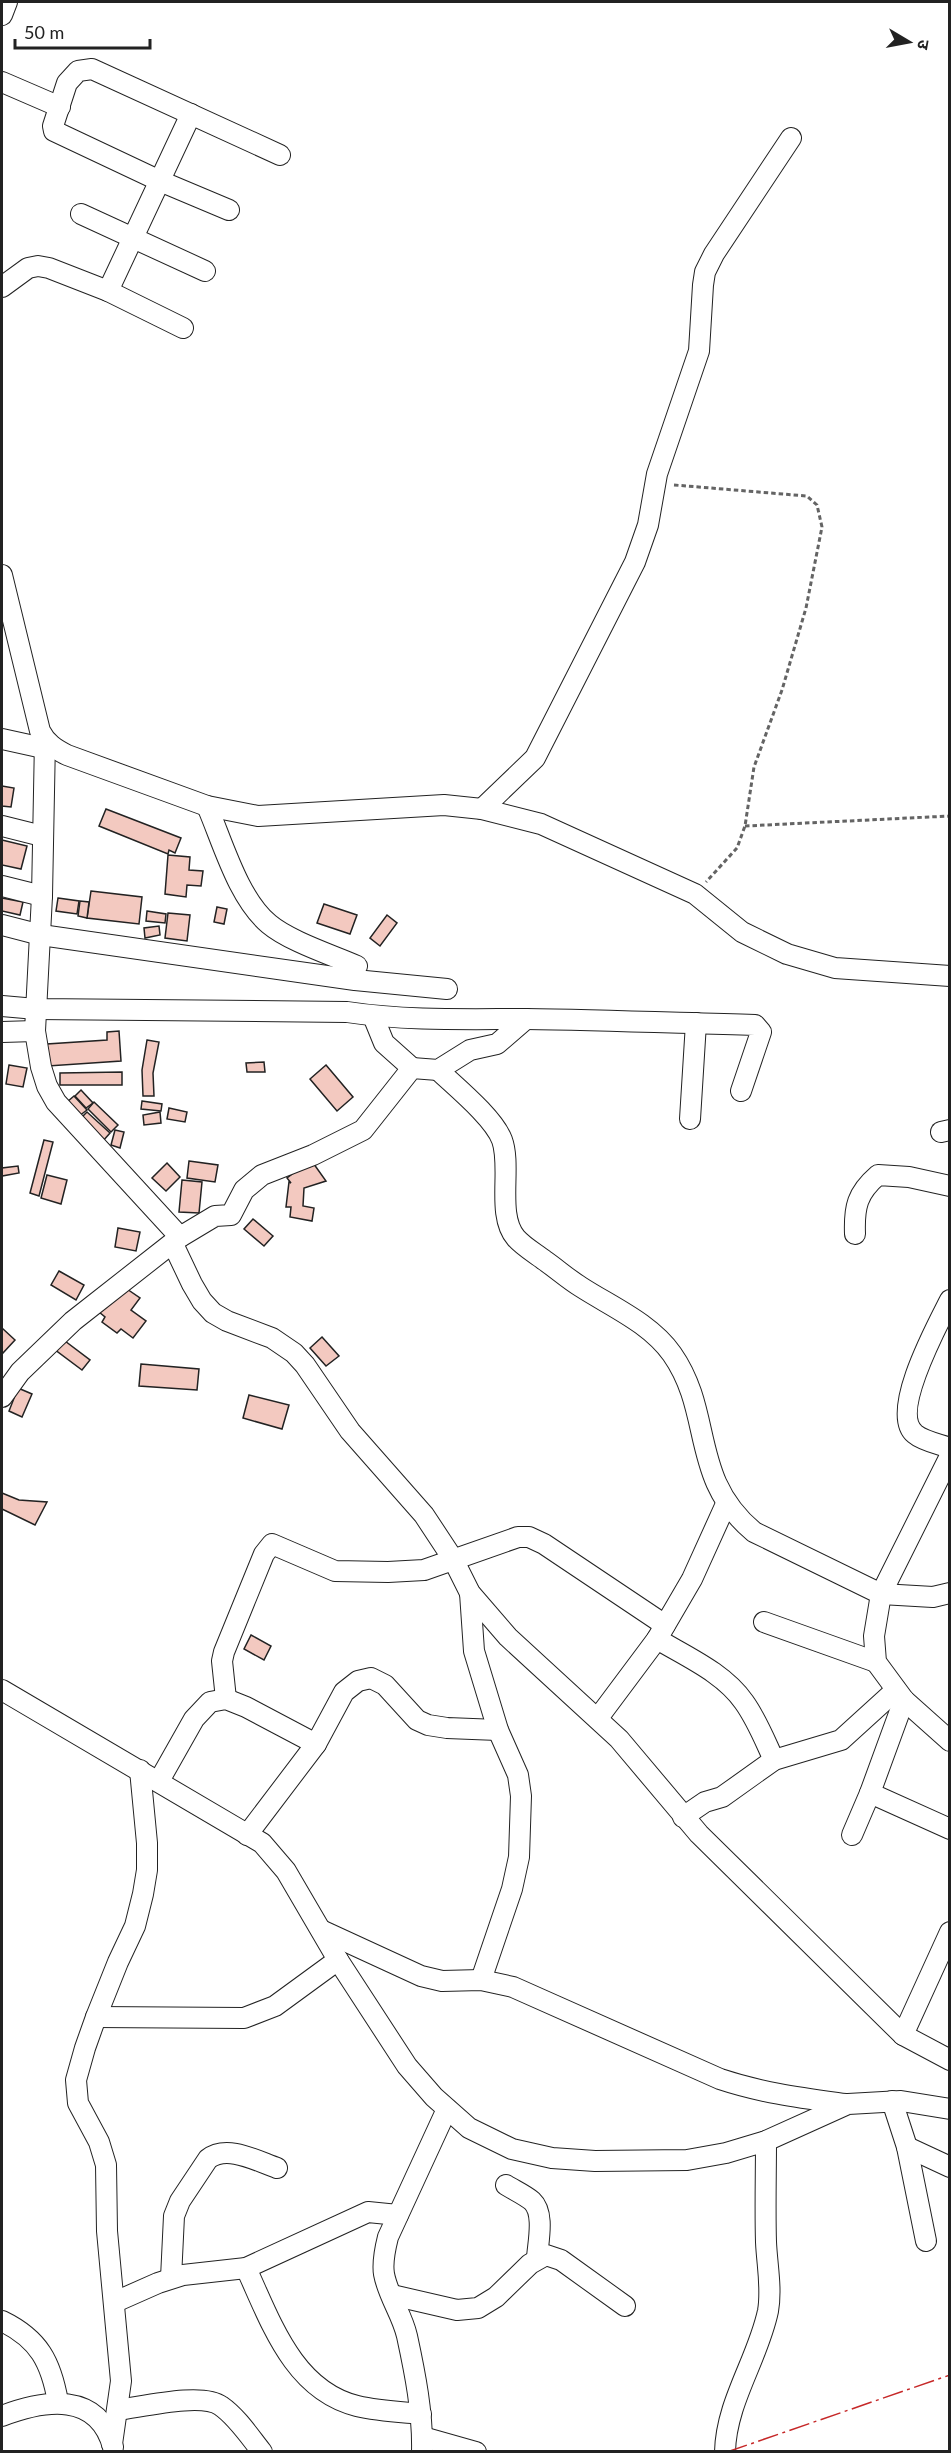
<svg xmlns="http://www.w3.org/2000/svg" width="951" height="2453" viewBox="0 0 951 2453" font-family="Lato,'Noto Sans Devanagari',sans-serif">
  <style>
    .building { fill: #f3c9c0; stroke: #222; stroke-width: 1.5 }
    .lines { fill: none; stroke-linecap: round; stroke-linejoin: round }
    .minor-casing { stroke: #222; stroke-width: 22 }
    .path { stroke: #646464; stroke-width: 3; stroke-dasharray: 4.5 3; stroke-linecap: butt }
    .minor { stroke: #fff; stroke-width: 20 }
    .power { stroke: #c62828; stroke-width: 1.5; stroke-dasharray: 21 4.5 3 4.5; stroke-linecap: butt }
  </style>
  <rect width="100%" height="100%" fill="#fff"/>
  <!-- building -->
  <g class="building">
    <polygon points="2,786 14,788 11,807 2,806"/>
    <polygon points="106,809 181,838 175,853 169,850 168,854 99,826"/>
    <polygon points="2,840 27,846 21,869 2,865"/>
    <polygon points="168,855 190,857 189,870 203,871 201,886 187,885 186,897 165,894"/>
    <polygon points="91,891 142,897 139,924 87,918"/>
    <polygon points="2,898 23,902 20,915 2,911"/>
    <polygon points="58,898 79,901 77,914 56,911"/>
    <polygon points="80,901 89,902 87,918 78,916"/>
    <polygon points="324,904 357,915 350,934 317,923"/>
    <polygon points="217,907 227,909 224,924 214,922"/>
    <polygon points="147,911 166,914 165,923 146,921"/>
    <polygon points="168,913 190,915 187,941 165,938"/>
    <polygon points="387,915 397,923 380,946 370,938"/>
    <polygon points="159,926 160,935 145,938 144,928"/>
    <polygon points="119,1031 121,1061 48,1066 47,1044 107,1040 107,1032"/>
    <polygon points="147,1040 159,1042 153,1073 154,1096 143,1096 142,1070"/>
    <polygon points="264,1062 265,1072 247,1072 246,1063"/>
    <polygon points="9,1065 27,1068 23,1087 6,1084"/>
    <polygon points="326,1065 353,1097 337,1111 310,1079"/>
    <polygon points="122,1072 122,1085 60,1085 60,1073"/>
    <polygon points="81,1090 93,1103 86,1108 75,1096"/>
    <polygon points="74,1096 87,1110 79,1116 67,1102"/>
    <polygon points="142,1101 162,1104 161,1111 141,1109"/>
    <polygon points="94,1102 118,1125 111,1132 88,1109"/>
    <polygon points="169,1108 187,1112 185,1122 167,1119"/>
    <polygon points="87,1112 110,1133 103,1141 80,1119"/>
    <polygon points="160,1112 161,1123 144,1125 143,1115"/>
    <polygon points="115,1130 124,1132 120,1148 111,1145"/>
    <polygon points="44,1140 53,1142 39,1196 30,1193"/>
    <polygon points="311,1160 326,1181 304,1188 303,1206 314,1208 312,1221 290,1217 291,1207 286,1207 289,1182 291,1183 287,1178"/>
    <polygon points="189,1161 218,1165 215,1182 187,1178"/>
    <polygon points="167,1163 180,1177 166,1191 152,1178"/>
    <polygon points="18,1166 19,1173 2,1176 2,1168"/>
    <polygon points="47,1175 67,1180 61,1204 41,1198"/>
    <polygon points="182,1180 202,1182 199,1213 179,1212"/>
    <polygon points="253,1219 273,1236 264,1246 244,1229"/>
    <polygon points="118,1228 140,1232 136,1251 115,1247"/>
    <polygon points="59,1271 84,1285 76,1300 51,1285"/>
    <polygon points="124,1287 140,1298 131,1310 146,1321 133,1338 121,1329 117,1333 102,1322 105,1317 99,1312"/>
    <polygon points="2,1328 15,1340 2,1354"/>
    <polygon points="322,1337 339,1356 326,1366 310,1348"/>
    <polygon points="61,1338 90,1360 82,1370 54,1349"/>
    <polygon points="141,1364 199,1369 197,1390 139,1386"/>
    <polygon points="18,1388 32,1394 22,1417 9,1411"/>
    <polygon points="249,1395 289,1405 282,1429 243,1418"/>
    <polygon points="2,1493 19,1500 47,1502 35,1525 2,1509"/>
    <polygon points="251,1635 271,1646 264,1660 244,1649"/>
  </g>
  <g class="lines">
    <!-- minor casing -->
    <g class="minor-casing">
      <g id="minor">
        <polyline points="2,15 7,2"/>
        <polyline points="2,82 60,107"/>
        <polyline points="229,210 160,181 54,131 53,126 67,83 78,71 92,69 280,155"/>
        <polyline points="81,214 205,271"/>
        <polyline points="2,287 28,268 38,266 49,268 108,291 183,328"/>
        <polyline points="108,291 191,114"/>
        <path d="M2 575 40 731C46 743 55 749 67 755L207 806 258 816 444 805 482 809 541 824 695 894 742 932 787 954 835 968 950 976"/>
        <polyline points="2,739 43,748"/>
        <polyline points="45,740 42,896 35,1031 41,1067 47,1086 56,1102 180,1237"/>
        <path d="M207 806C223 843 238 898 269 924 289 941 332 955 357 966"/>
        <polyline points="482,809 535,758 635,562 648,525 657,474 699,351 703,285 705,272 714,254 791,138"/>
        <polyline points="2,826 42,836"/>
        <polyline points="2,886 42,896"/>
        <polyline points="2,925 41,935 355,980 447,989"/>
        <path d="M2 1006 36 1009 347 1012C406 1021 466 1019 526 1019 602 1020 679 1023 755 1025L761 1032 741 1091"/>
        <polyline points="373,1016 384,1043 412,1068"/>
        <polyline points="2,1032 35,1031"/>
        <path d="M438 1070C456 1087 494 1118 502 1140 512 1167 496 1215 516 1238 524 1247 535 1253 544 1260 557 1269 568 1279 581 1287 612 1307 650 1323 672 1354 714 1414 689 1478 754 1532L881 1594 933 1597 950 1593"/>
        <polyline points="690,1119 696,1023"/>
        <polyline points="941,1132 950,1130"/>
        <path d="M855 1234C854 1207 857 1193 878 1175L909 1177 950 1186"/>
        <polyline points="173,1244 192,1284 202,1301 213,1313 227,1321 272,1338 294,1353 305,1365 350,1431 424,1515 453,1559 470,1593 508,1637 619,1739 699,1834 903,2035 950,2060"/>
        <path d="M950 1300C938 1324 889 1413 915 1434 923 1441 939 1444 950 1448"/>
        <polyline points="2,1397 20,1372 73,1321 180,1237 215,1216 231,1215 244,1190 262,1175 313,1155 363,1130 412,1068 438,1070 470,1050 497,1044 526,1019"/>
        <polyline points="950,1456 881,1594 874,1636 876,1662 904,1700 950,1741"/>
        <polyline points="470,1593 474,1651 498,1730 518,1775 521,1796 519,1857 512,1889 481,1980"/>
        <polyline points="764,1622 876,1662"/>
        <path d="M657 1639C687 1657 724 1673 744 1702 757 1720 765 1741 774 1760"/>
        <polyline points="2,1690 262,1843 286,1871 338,1960 407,2066 434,2097 469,2128 512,2149 552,2158 595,2161 687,2160 726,2153 766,2141 848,2104 901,2101 950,2109"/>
        <polyline points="226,1699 222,1661 224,1652 264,1554 272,1544 335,1571 388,1572 424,1570 518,1537 529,1537 544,1544 665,1625"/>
        <polyline points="904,1700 870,1793 950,1829"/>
        <polyline points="598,1718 657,1639 692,1579 726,1504"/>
        <polyline points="159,1781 194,1719 210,1702 226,1699 246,1707 316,1744"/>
        <polyline points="683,1817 705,1802 722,1797 774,1760 841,1740 896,1690"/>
        <polyline points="247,1835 316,1744 344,1692 358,1681 371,1678 385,1685 417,1720 428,1725 447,1728 498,1730"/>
        <polyline points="852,1835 870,1793"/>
        <path d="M321 1930 421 1976 442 1981 481 1980 513 1987 720 2079C762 2093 802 2098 845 2104"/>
        <polyline points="96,2017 244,2018 275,2006 338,1960"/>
        <polyline points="903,2035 950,1932"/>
        <polyline points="892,2101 907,2147 926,2241"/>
        <polyline points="907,2147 950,2167"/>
        <path d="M506 2185C514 2190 525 2195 532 2201 545 2213 538 2242 537 2258"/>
        <path d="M246 2268C271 2322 293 2390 357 2406 378 2411 400 2412 421 2414"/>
        <path d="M171 2278 174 2216 180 2201 208 2159C227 2144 257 2161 277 2168"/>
        <polyline points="392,2295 457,2310 478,2308 496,2297 530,2264 546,2255 561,2260 625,2306"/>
        <polyline points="115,2302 158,2283 183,2275 246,2268 368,2212 398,2215"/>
        <path d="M2 2321C39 2339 51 2362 58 2402"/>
        <path d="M118 2410C142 2407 202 2392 221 2406 237 2417 250 2437 262 2452"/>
        <path d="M2 2416C44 2400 98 2391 113 2447"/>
        <polyline points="423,2437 476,2452"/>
        <polyline points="112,2444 121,2381 107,2231 106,2165 99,2142 78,2103 76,2080 85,2048 96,2017 118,1962 135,1926 143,1894 147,1870 147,1843 140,1770"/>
        <path d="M422 2452C423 2413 415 2373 407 2336 402 2314 388 2296 384 2274 382 2262 385 2249 388 2237L447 2109"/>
        <path d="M725 2452C726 2402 758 2359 768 2311 772 2288 767 2265 766 2242 765 2209 766 2175 766 2141"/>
      </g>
    </g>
    <!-- path -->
    <g class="path">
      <polyline points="674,485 807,496 817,505 822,527 806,608 782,690 754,767 745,826 737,848 706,882"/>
      <polyline points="745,826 950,816"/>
    </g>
    <!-- minor -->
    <use href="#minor" class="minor"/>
    <!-- power -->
    <polyline class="power" points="727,2452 950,2375"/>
  </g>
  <!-- border -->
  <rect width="951" height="2453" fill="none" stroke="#222222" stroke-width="6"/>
  <!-- north arrow -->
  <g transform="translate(909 42) rotate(100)" stroke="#ffffff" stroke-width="4.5" paint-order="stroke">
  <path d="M0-4.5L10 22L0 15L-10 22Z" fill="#222222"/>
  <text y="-9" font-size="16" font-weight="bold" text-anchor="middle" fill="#222222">उ</text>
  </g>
  <!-- scale -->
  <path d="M15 39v9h135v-9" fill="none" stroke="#222222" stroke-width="3"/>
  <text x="24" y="39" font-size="18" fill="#222222" stroke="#ffffff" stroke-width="4.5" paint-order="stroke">50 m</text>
</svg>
